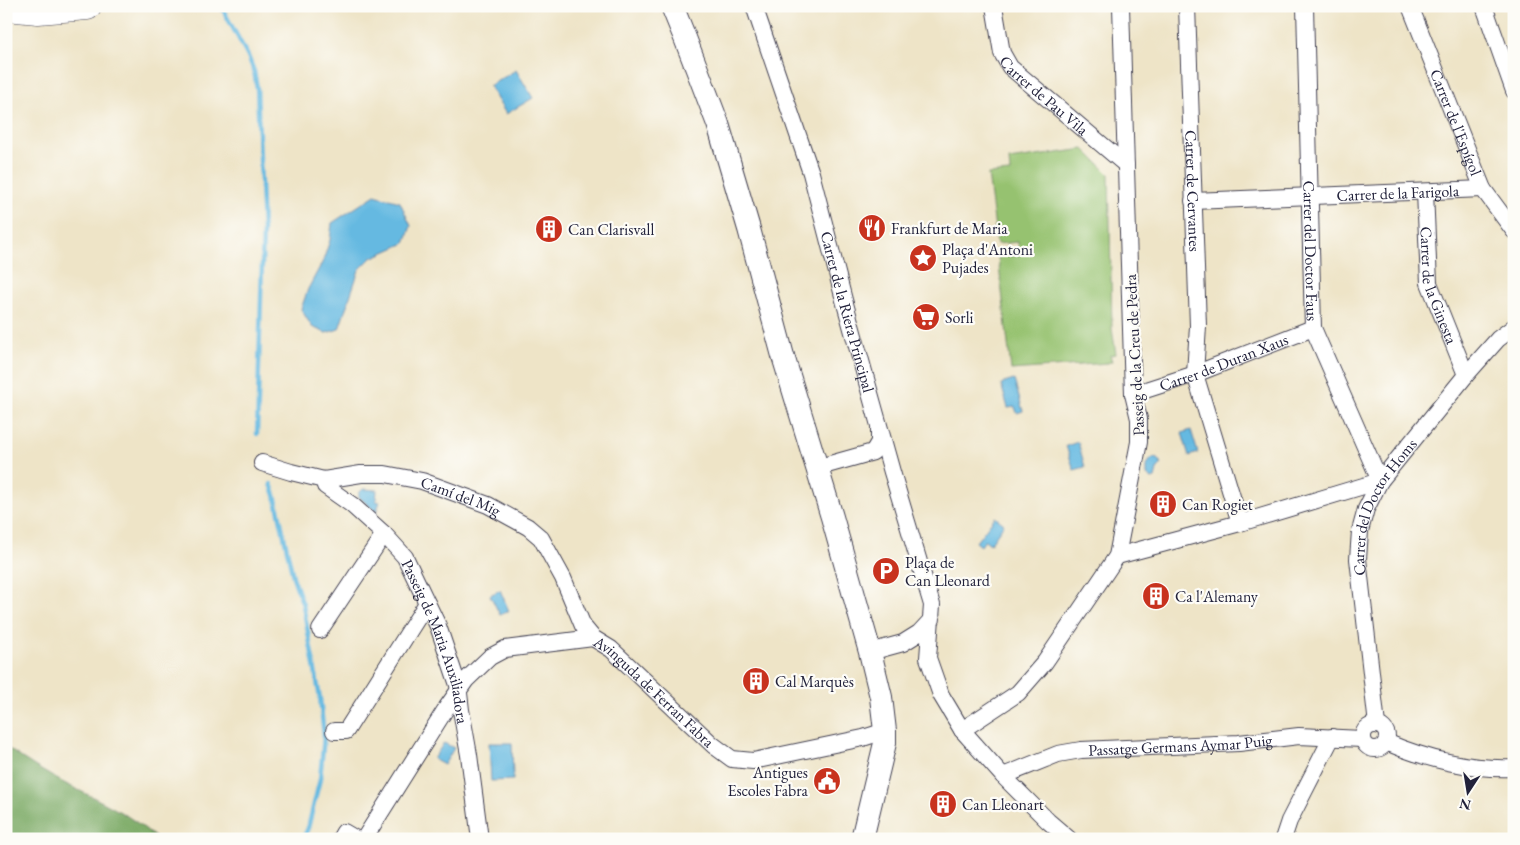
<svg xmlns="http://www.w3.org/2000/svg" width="1520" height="845" viewBox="0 0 1520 845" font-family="'EB Garamond',serif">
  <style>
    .green { fill: #96c26f; stroke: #5c7255 }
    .forest { fill: #78a862; stroke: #4d654e }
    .water { fill: #65b9e1; stroke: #446e8e }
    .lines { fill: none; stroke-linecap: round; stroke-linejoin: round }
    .stream { stroke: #65b9e1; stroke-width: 4.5 }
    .minor-casing { stroke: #413f50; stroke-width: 18 }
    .secondary-casing { stroke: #413f50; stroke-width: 24 }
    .motorway-casing { stroke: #413f50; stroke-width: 29 }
    .minor { stroke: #fff; stroke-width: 16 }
    .secondary { stroke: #fff; stroke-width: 22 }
    .motorway { stroke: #fff; stroke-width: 28 }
    .labels { text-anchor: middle; stroke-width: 4.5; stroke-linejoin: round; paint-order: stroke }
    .street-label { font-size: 16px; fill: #22223b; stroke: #fdfcf7 }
    .poi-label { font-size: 16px; fill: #22223b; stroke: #fdfcf7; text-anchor: start }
  </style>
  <rect width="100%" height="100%" fill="#fdfcf7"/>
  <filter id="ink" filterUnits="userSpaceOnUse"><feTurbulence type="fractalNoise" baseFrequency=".02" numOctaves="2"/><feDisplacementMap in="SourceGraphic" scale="10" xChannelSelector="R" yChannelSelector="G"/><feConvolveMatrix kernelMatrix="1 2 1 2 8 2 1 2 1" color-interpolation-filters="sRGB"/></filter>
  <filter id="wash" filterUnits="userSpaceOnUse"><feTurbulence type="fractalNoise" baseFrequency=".0096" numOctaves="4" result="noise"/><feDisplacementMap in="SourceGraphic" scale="20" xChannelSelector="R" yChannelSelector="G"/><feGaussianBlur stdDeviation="1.12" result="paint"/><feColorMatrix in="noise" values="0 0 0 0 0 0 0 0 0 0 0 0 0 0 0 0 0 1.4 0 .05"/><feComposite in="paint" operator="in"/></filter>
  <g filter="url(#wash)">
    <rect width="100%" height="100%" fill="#eee4c7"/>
    <!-- green -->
    <polygon class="green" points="1084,149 1109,174 1112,329 1116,354 1110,355 1112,361 1108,363 1011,370 998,257 1019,255 1018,242 997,244 988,174 1010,172 1009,160"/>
    <!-- forest -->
    <path class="forest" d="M6 747C26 761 46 774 68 785 99 800 132 815 157 839H6Z"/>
    <!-- water -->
    <g class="water">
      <polygon points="516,70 533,98 506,114 489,86"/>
      <polygon points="375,195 400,202 411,226 405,243 371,258 359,270 339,329 326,333 312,327 301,309 308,289 323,261 330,240 332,223"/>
      <polygon points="1014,380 1023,411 1017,413 1015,407 1008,408 1001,384"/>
      <polygon points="1191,430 1198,453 1189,456 1182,433"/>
      <polygon points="1078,442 1085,467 1074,470 1066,446"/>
      <polygon points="1155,458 1159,460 1161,464 1157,470 1155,478 1152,479 1147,475 1147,465 1151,459"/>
      <polygon points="363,489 377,490 376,501 380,502 376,512 359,497 359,493"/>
      <polygon points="995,517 1004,524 990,544 985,540 981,546 976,542"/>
      <polygon points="500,590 509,611 500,615 490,595"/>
      <polygon points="444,743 454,748 444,765 433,759"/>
      <polygon points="489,743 512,743 513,780 491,781"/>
    </g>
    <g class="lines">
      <!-- stream -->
      <g class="stream">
        <polyline points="221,6 248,56 254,71 257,88 263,230 257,434"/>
        <polyline points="271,484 275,495 293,577 303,605 320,698 324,736 320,779 308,828 303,839"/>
      </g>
    </g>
  </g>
  <g filter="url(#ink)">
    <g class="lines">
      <!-- minor casing -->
      <g class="minor-casing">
        <g id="minor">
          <path id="s1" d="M754 6 811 173 844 300 892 472 932 605 928 658 941 695 962 730 1003 776 1048 821 1069 839"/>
          <path id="s2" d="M994 6 1002 53 1010 67 1126 165"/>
          <path id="s3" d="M1187 6 1198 326 1195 374 1240 523"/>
          <path id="s4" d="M1305 6 1313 328 1380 481"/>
          <path id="s5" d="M1410 6 1483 189 1514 231"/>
          <polyline points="1484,6 1514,91"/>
          <path id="s6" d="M1425 192 1429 283 1466 375"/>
          <path id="s7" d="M1193 201 1483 189"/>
          <path id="s8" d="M1133 394 1195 374 1313 328"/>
          <path id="s9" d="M262 463 291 472 324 480 361 474H385L422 481 488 505 528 527 541 538 563 578 583 626 593 638 611 649 713 745 732 759 753 761 863 738 885 731"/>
          <polyline points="816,468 873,452 879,442 879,429"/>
          <path id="s10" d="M324 480 325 486 352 505 384 534 405 557 438 626 458 685 461 710 469 755 480 839"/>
          <polyline points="1117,556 1240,523 1380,481"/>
          <polyline points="320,630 384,534"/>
          <polyline points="870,652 903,643 919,633 932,619"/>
          <circle cx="1375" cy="737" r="12"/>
          <path id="s11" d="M1377 725 1358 559 1360 531 1366 509 1380 481 1466 375 1498 339 1514 327"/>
          <polyline points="962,730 1018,693 1045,662 1117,556 1139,442 1139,419 1133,394 1121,6"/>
          <polyline points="334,731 346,731 427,603"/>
          <path d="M1386 742C1425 759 1471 770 1514 768"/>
          <path id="s12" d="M1003 776 1058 754 1081 750 1239 743 1299 736 1362 739"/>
          <polyline points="340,839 344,832 356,839"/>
          <polyline points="364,839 447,707 466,680 490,657 505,649 593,638"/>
          <polyline points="1283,839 1289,821 1332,737"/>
        </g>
      </g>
      <!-- secondary casing -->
      <g class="secondary-casing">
        <polyline id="secondary" points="672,6 685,38 718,124 749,229 783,356 832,517 870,652 881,697 885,731 885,743 862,839"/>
      </g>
      <!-- motorway casing -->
      <g class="motorway-casing">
        <polyline id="motorway" points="6,7 38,10 87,6"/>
      </g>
      <!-- minor -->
      <use href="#minor" class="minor"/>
      <!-- secondary -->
      <use href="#secondary" class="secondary"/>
      <!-- motorway -->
      <use href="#motorway" class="motorway"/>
    </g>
  </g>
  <!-- icons -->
  <defs>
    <g id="restaurant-disc" transform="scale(1.4375)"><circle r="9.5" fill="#c8321e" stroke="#fdfcf7"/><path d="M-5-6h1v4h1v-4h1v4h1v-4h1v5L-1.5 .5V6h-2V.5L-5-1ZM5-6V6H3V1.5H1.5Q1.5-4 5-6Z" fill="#fff"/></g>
    <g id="building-disc" transform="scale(1.4375)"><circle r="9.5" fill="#c8321e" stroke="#fdfcf7"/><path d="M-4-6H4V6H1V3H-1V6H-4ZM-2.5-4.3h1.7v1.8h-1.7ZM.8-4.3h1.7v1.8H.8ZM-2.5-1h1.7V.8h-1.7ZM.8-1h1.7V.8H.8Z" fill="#fff"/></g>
    <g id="sight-disc" transform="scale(1.4375)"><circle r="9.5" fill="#c8321e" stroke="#fdfcf7"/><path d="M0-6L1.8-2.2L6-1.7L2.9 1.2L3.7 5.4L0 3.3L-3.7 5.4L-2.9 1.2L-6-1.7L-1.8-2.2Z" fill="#fff"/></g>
    <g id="supermarket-disc" transform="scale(1.4375)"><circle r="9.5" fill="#c8321e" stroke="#fdfcf7"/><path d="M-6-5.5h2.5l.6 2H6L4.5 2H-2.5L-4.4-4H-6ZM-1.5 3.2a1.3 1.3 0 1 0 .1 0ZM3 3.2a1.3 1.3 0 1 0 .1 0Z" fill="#fff"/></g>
    <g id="parking-disc" transform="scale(1.4375)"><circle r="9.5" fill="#c8321e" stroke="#fdfcf7"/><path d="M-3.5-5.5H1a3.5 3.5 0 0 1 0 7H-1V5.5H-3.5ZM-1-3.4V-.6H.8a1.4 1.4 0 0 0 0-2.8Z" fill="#fff"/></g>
    <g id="civic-disc" transform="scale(1.4375)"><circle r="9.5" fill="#c8321e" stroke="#fdfcf7"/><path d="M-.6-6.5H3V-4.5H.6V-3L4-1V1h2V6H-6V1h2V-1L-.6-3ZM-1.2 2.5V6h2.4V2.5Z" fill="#fff"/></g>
  </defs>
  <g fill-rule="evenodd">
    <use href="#restaurant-disc" x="872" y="228"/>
    <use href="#building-disc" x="549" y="229"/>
    <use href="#sight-disc" x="923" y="258"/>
    <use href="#supermarket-disc" x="926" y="317"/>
    <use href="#building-disc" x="1163" y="504"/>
    <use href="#parking-disc" x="886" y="571"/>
    <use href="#building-disc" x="1156" y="596"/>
    <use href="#building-disc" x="756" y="681"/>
    <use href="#civic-disc" x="827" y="781"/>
    <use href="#building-disc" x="943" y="804"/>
  </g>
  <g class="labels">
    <!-- street labels -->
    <g class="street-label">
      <text dy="6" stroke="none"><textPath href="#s2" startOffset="108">Carrer de Pau Vila</textPath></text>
      <text dy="6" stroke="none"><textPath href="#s5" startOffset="125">Carrer de l'Espígol</textPath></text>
      <text dy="6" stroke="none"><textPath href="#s3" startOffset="185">Carrer de Cervantes</textPath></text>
      <text dy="6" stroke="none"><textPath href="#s7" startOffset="205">Carrer de la Farigola</textPath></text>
      <text dy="6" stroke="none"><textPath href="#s4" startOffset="245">Carrer del Doctor Faus</textPath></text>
      <text dy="6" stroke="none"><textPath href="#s6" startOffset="95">Carrer de la Ginesta</textPath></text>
      <text dy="6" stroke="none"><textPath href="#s1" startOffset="320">Carrer de la Riera Principal</textPath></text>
      <text transform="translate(1134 355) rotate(-93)" y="6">Passeig de la Creu de Pedra</text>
      <text dy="6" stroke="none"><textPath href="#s8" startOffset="96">Carrer de Duran Xaus</textPath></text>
      <text dy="6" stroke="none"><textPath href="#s9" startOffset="205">Camí del Mig</textPath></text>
      <text dy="6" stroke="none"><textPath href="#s11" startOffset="226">Carrer del Doctor Homs</textPath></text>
      <text dy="6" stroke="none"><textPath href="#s10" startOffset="204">Passeig de Maria Auxiliadora</textPath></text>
      <text dy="6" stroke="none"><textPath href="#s9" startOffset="491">Avinguda de Ferran Fabra</textPath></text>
      <text dy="6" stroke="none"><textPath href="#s12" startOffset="182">Passatge Germans Aymar Puig</textPath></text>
    </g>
    <!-- poi labels -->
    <g class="poi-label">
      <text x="891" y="234">Frankfurt de Maria</text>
      <text x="568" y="235">Can Clarisvall</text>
      <text x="942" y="255">Plaça d'Antoni<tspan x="942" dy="18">Pujades</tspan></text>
      <text x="945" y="323">Sorli</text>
      <text x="1182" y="510">Can Rogiet</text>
      <text x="905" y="568">Plaça de<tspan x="905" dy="18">Can Lleonard</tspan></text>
      <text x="1175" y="602">Ca l'Alemany</text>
      <text x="775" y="687">Cal Marquès</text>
      <text x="808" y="778" text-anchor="end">Antigues<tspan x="808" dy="18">Escoles Fabra</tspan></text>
      <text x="962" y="810">Can Lleonart</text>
    </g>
  </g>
  <!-- margin -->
  <rect width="1520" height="845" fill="none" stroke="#fdfcf7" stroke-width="25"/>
  <!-- north arrow -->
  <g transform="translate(1468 792) rotate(192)" stroke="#fdfcf7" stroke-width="4" paint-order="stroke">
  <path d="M0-4L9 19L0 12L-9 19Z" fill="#22223b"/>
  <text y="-8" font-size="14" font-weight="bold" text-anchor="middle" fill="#22223b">N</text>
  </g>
</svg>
